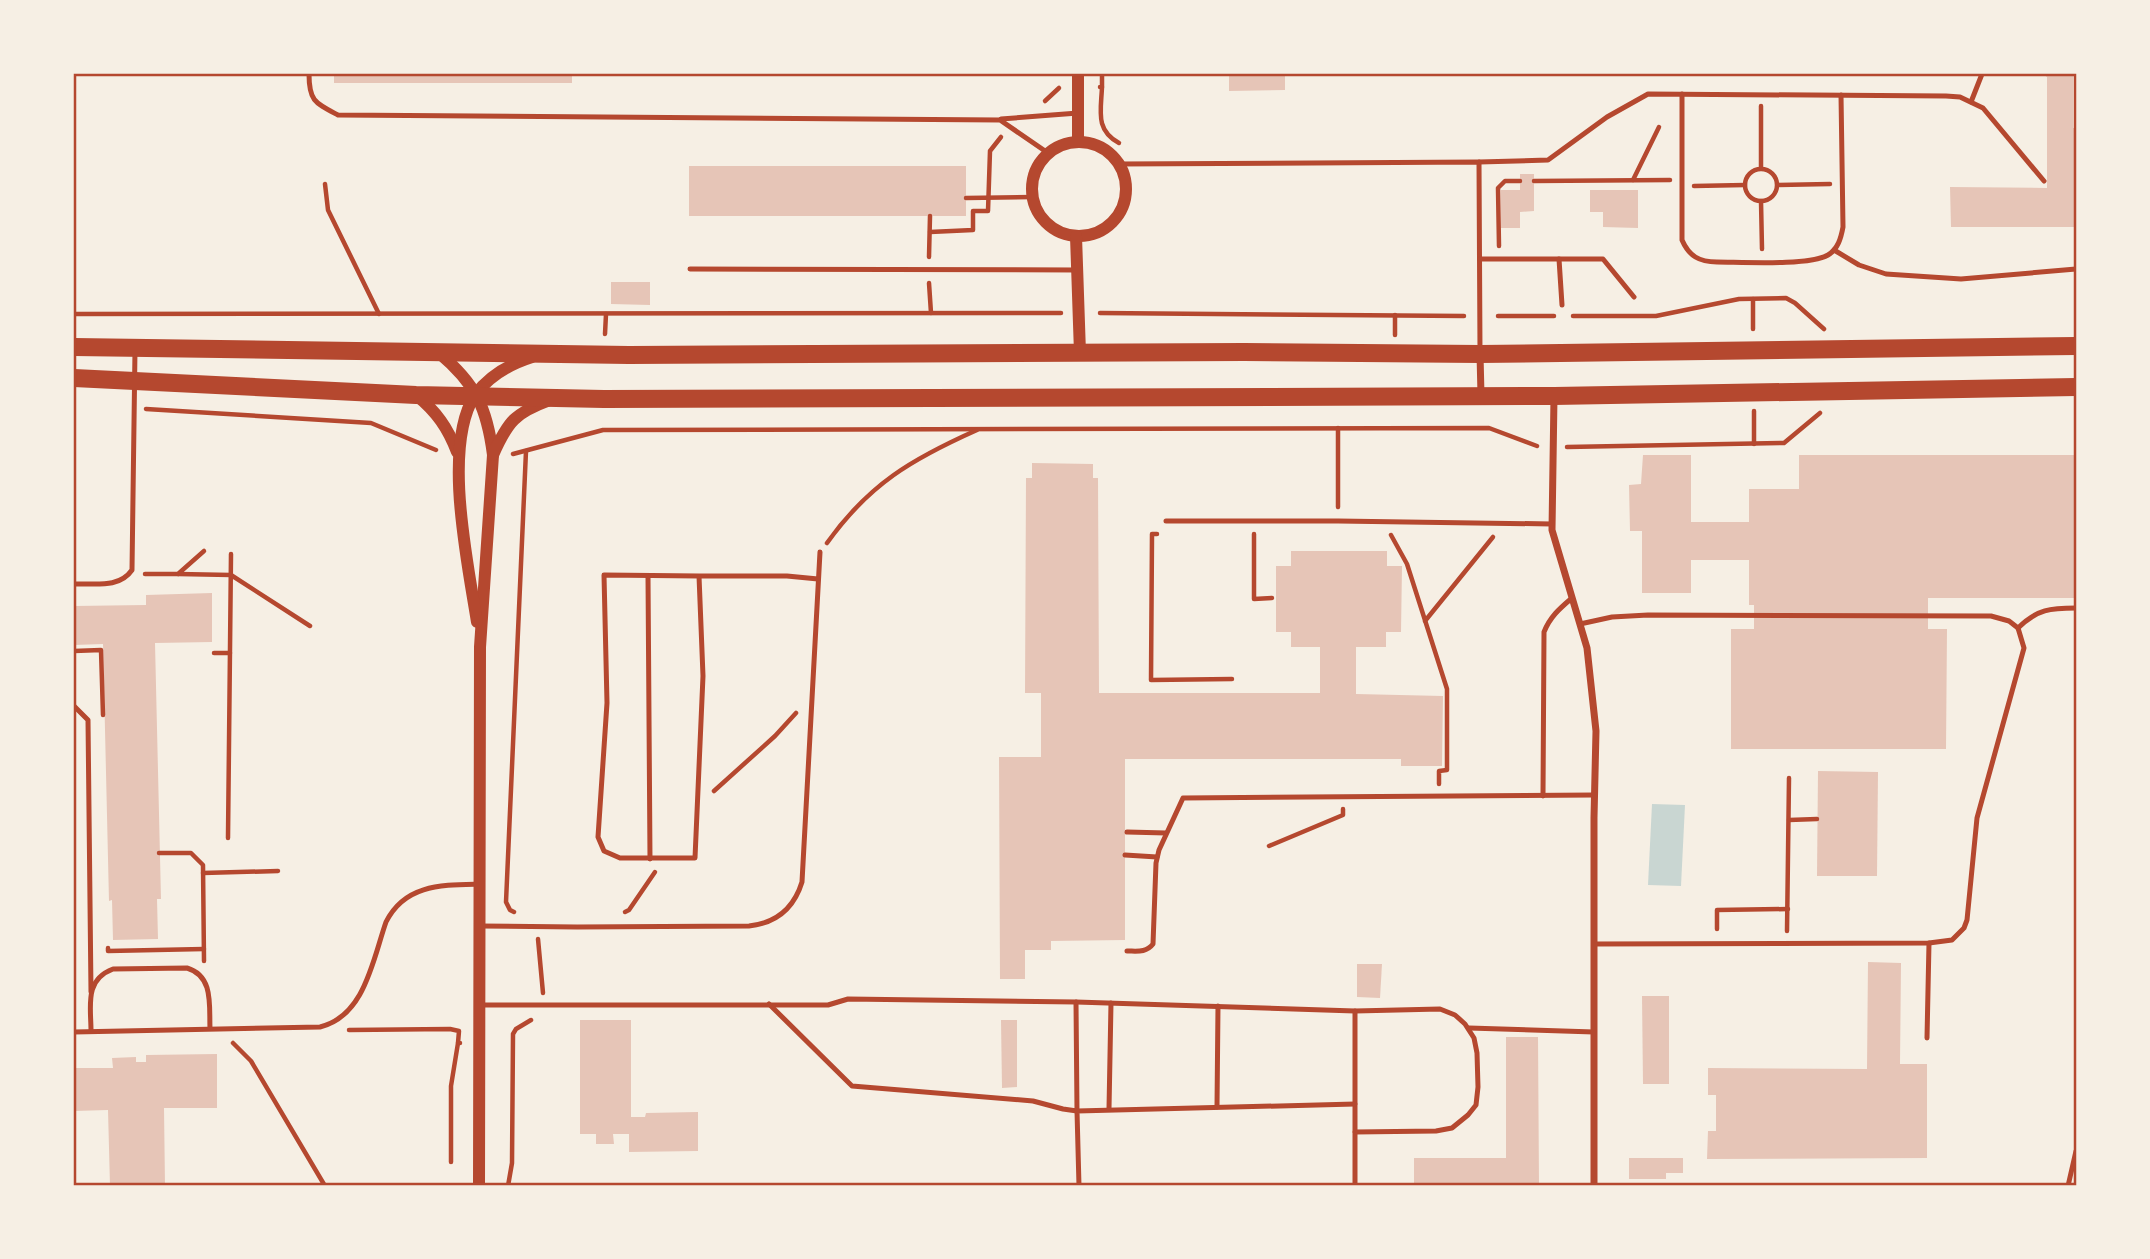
<svg xmlns="http://www.w3.org/2000/svg" width="2150" height="1259" viewBox="0 0 2150 1259" font-family="'Roboto Condensed',sans-serif">
  <style>
    .water { fill: #c9d6d2 }
    .building { fill: #e6c5b7 }
    .lines { fill: none; stroke-linecap: round; stroke-linejoin: round }
    .path { stroke: #b5482f; stroke-width: 4.5 }
    .service { stroke: #b5482f; stroke-width: 5 }
    .minor { stroke: #b5482f; stroke-width: 7 }
    .tertiary { stroke: #b5482f; stroke-width: 12 }
    .primary { stroke: #b5482f; stroke-width: 18 }
    .neatline { fill: none; stroke: #b5482f; stroke-width: 2.5 }
  </style>
  <rect width="100%" height="100%" fill="#f6efe4"/>
  <!-- water -->
  <polygon class="water" points="1652,804 1685,805 1681,886 1648,885"/>
  <!-- building -->
  <g class="building">
    <rect x="334" y="74" width="238" height="9"/>
    <polygon points="1229,74 1285,74 1285,90 1229,91"/>
    <polygon points="2043,74 2073,74 2073,128 2076,128 2076,227 1951,227 1950,187 2047,188 2047,77"/>
    <rect x="689" y="166" width="277" height="50"/>
    <polygon points="1520,174 1534,174 1534,211 1520,212 1520,228 1501,228 1501,190 1520,190"/>
    <polygon points="1590,190 1638,190 1638,228 1603,227 1603,212 1590,212"/>
    <polygon points="611,282 650,282 650,305 611,304"/>
    <polygon points="1643,455 1691,455 1691,522 1749,522 1749,489 1799,489 1799,455 2076,455 2076,598 1928,598 1928,629 1947,629 1946,749 1731,749 1731,629 1754,629 1754,605 1749,605 1749,560 1691,560 1691,593 1642,593 1642,531 1630,531 1629,485 1641,484"/>
    <polygon points="1032,463 1093,464 1093,478 1098,478 1099,693 1320,693 1320,647 1291,647 1291,632 1276,632 1276,566 1291,566 1291,551 1387,551 1387,566 1402,566 1401,632 1386,632 1386,647 1356,647 1356,694 1443,696 1442,766 1401,766 1401,759 1125,759 1125,940 1051,941 1051,950 1025,950 1025,979 1000,979 999,757 1041,757 1041,693 1025,693 1026,478 1032,478"/>
    <polygon points="212,593 212,642 155,643 161,899 157,899 158,939 113,940 112,900 109,901 103,644 74,645 74,606 146,605 146,595"/>
    <polygon points="1818,771 1878,772 1877,876 1817,876"/>
    <polygon points="1868,962 1901,963 1900,1064 1927,1064 1927,1158 1707,1159 1708,1131 1716,1131 1716,1095 1708,1095 1708,1068 1867,1069"/>
    <polygon points="1357,964 1382,964 1380,998 1357,997"/>
    <polygon points="1642,996 1669,996 1669,1084 1643,1084"/>
    <polygon points="580,1020 631,1020 631,1117 645,1117 646,1113 698,1112 698,1151 629,1152 629,1134 613,1134 614,1144 596,1144 596,1134 580,1134"/>
    <polygon points="1001,1020 1017,1020 1017,1087 1002,1088"/>
    <polygon points="1506,1037 1538,1037 1539,1186 1414,1186 1414,1158 1506,1158"/>
    <polygon points="217,1054 217,1108 164,1108 165,1186 110,1186 108,1110 74,1111 74,1068 113,1068 112,1058 136,1057 136,1062 146,1062 146,1055"/>
    <polygon points="1629,1158 1683,1158 1683,1173 1666,1173 1666,1179 1629,1179"/>
  </g>
  <g class="lines">
    <!-- path -->
    <g class="path">
      <polyline points="1100,87 1102,87 1102,74"/>
      <path d="M1102 87C1101 111 1095 130 1119 143"/>
      <polyline points="1045,101 1059,88"/>
      <polyline points="1761,106 1761,168"/>
      <circle cx="1761" cy="185" r="16"/>
      <polyline points="1633,180 1659,127"/>
      <polyline points="1534,181 1670,180"/>
      <polyline points="325,184 328,210 379,314"/>
      <polyline points="1778,185 1830,184"/>
      <polyline points="1694,186 1745,185"/>
      <polyline points="966,198 1033,197"/>
      <polyline points="1761,201 1762,249"/>
      <polyline points="930,232 973,230 973,211 988,211 990,151 1001,137"/>
      <polyline points="1499,246 1498,188 1505,181 1520,181"/>
      <polyline points="929,257 930,216"/>
      <polyline points="929,283 931,313"/>
      <polyline points="1753,299 1753,329"/>
      <polyline points="1100,313 1464,316"/>
      <polyline points="74,314 1061,313"/>
      <polyline points="1395,315 1395,335"/>
      <polyline points="1498,316 1554,316"/>
      <polyline points="1573,316 1656,316 1739,299 1786,298 1795,303 1824,329"/>
      <polyline points="605,334 606,314"/>
      <polyline points="146,409 371,423 436,450"/>
      <polyline points="1754,411 1754,444"/>
      <polyline points="1338,428 1338,507"/>
      <polyline points="1567,447 1784,443 1820,413"/>
      <polyline points="513,454 603,430 1489,428 1537,446"/>
      <polyline points="1157,534 1152,534 1151,680 1232,679"/>
      <polyline points="1254,534 1254,599 1272,598"/>
      <polyline points="1391,535 1407,564 1447,689 1447,770 1439,771 1439,784"/>
      <path d="M827 543C869 484 912 459 977 430"/>
      <polyline points="145,574 178,574 204,551"/>
      <polyline points="178,574 231,575 310,626"/>
      <polyline points="1425,621 1493,537"/>
      <polyline points="74,651 101,650 103,715"/>
      <polyline points="214,653 230,653"/>
      <polyline points="714,791 775,736 796,713"/>
      <polyline points="1789,820 1817,819"/>
      <polyline points="228,838 231,554"/>
      <polyline points="1269,846 1343,815 1343,809"/>
      <polyline points="159,853 191,853 203,865 204,961"/>
      <polyline points="203,873 278,871"/>
      <polyline points="514,912 510,910 506,902 526,451"/>
      <polyline points="625,912 629,910 655,872"/>
      <polyline points="1717,929 1717,910 1788,909"/>
      <polyline points="1787,931 1789,778"/>
      <polyline points="538,939 543,993"/>
      <polyline points="108,948 108,951 204,949"/>
      <polyline points="349,1030 450,1029 459,1031 458,1043 460,1043"/>
      <polyline points="233,1043 251,1061 325,1186"/>
      <polyline points="451,1162 451,1086 458,1043"/>
      <polyline points="508,1186 512,1163 513,1034 516,1029 531,1020"/>
    </g>
    <!-- service -->
    <g class="service">
      <path d="M309 74C309 101 315 103 338 115L1000 120 1048 153"/>
      <path d="M1682 94V240C1689 256 1699 262 1717 262 1741 262 1809 266 1828 255 1838 249 1841 238 1843 227L1841 95"/>
      <polyline points="1971,102 1982,74"/>
      <polyline points="1001,119 1078,113"/>
      <polyline points="1479,162 1548,160 1607,117 1648,94 1946,96 1960,97 1983,108 2044,181"/>
      <polyline points="1119,164 1479,162 1480,352"/>
      <polyline points="1834,250 1859,265 1886,274 1961,279 2076,269"/>
      <polyline points="1480,259 1603,259 1634,297"/>
      <polyline points="1559,259 1562,305"/>
      <polyline points="690,269 1077,270"/>
      <polyline points="1166,521 1338,521 1552,524"/>
      <polyline points="648,576 650,859"/>
      <polyline points="699,576 604,575 607,703 598,837 604,851 620,858 695,858 703,676 699,576 787,576 818,579"/>
      <path d="M74 584C94 583 119 589 132 570L135 350"/>
      <path d="M1580 624 1612 617 1648 615 1991 616 2009 621 2018 628C2037 609 2051 608 2076 608"/>
      <polyline points="74,706 88,720 91,992"/>
      <path d="M1543 796 1544 632C1550 617 1559 609 1572 598"/>
      <polyline points="1127,832 1166,833"/>
      <polyline points="1125,855 1157,857"/>
      <path d="M480 926 577 927 749 926C777 923 794 908 802 882L820 552"/>
      <polyline points="1594,944 1929,943 1952,940 1964,928 1967,920 1977,818 2024,648 2018,628"/>
      <path d="M1127 951C1137 951 1146 953 1153 944L1156 863 1159 850 1183 798 1594 795"/>
      <polyline points="769,1004 852,1086 1033,1101 1063,1109 1077,1111 1076,1002"/>
      <polyline points="479,1005 828,1005 848,999 1076,1002 1355,1011 1440,1009 1455,1015 1465,1024 1474,1038 1477,1053 1478,1087 1476,1105 1468,1115 1452,1128 1436,1131 1355,1132"/>
      <polyline points="1355,1011 1355,1186"/>
      <polyline points="1469,1028 1594,1032"/>
      <path d="M91 1031C91 1006 84 980 113 969L187 968C214 976 209 1006 210 1028"/>
      <path d="M74 1032 320 1027C365 1016 373 959 386 922 405 884 442 885 480 884"/>
      <polyline points="1927,1038 1929,943"/>
      <polyline points="1217,1107 1218,1006"/>
      <polyline points="1109,1109 1111,1003"/>
      <polyline points="1079,1186 1077,1111 1355,1104"/>
      <polyline points="2068,1186 2076,1151"/>
    </g>
    <!-- minor -->
    <g class="minor">
      <polyline points="1480,354 1481,395"/>
      <polyline points="1554,397 1552,530 1587,648 1596,731 1594,818 1594,1186"/>
    </g>
    <!-- tertiary -->
    <g class="tertiary">
      <polyline points="1078,141 1078,74"/>
      <circle cx="1079" cy="189" r="47"/>
      <polyline points="1076,236 1080,353"/>
      <path d="M439 353C476 384 487 408 493 455L480 647 479 1186"/>
      <path d="M416 395C436 411 448 428 457 452"/>
      <path d="M493 455C508 421 515 413 550 400"/>
      <path d="M477 622C468 564 442 446 475 395 489 376 510 364 532 357"/>
    </g>
    <!-- primary -->
    <g class="primary">
      <polyline points="74,347 629,355 1244,352 1480,354 2076,346"/>
      <polyline points="74,378 416,395 604,399 1554,396 2076,387"/>
    </g>
  </g>
  <!-- border -->
  <rect width="2150" height="1259" fill="none" stroke="#f6efe4" stroke-width="150"/>
  <rect x="75" y="75" width="2000" height="1109" class="neatline"/>
</svg>
